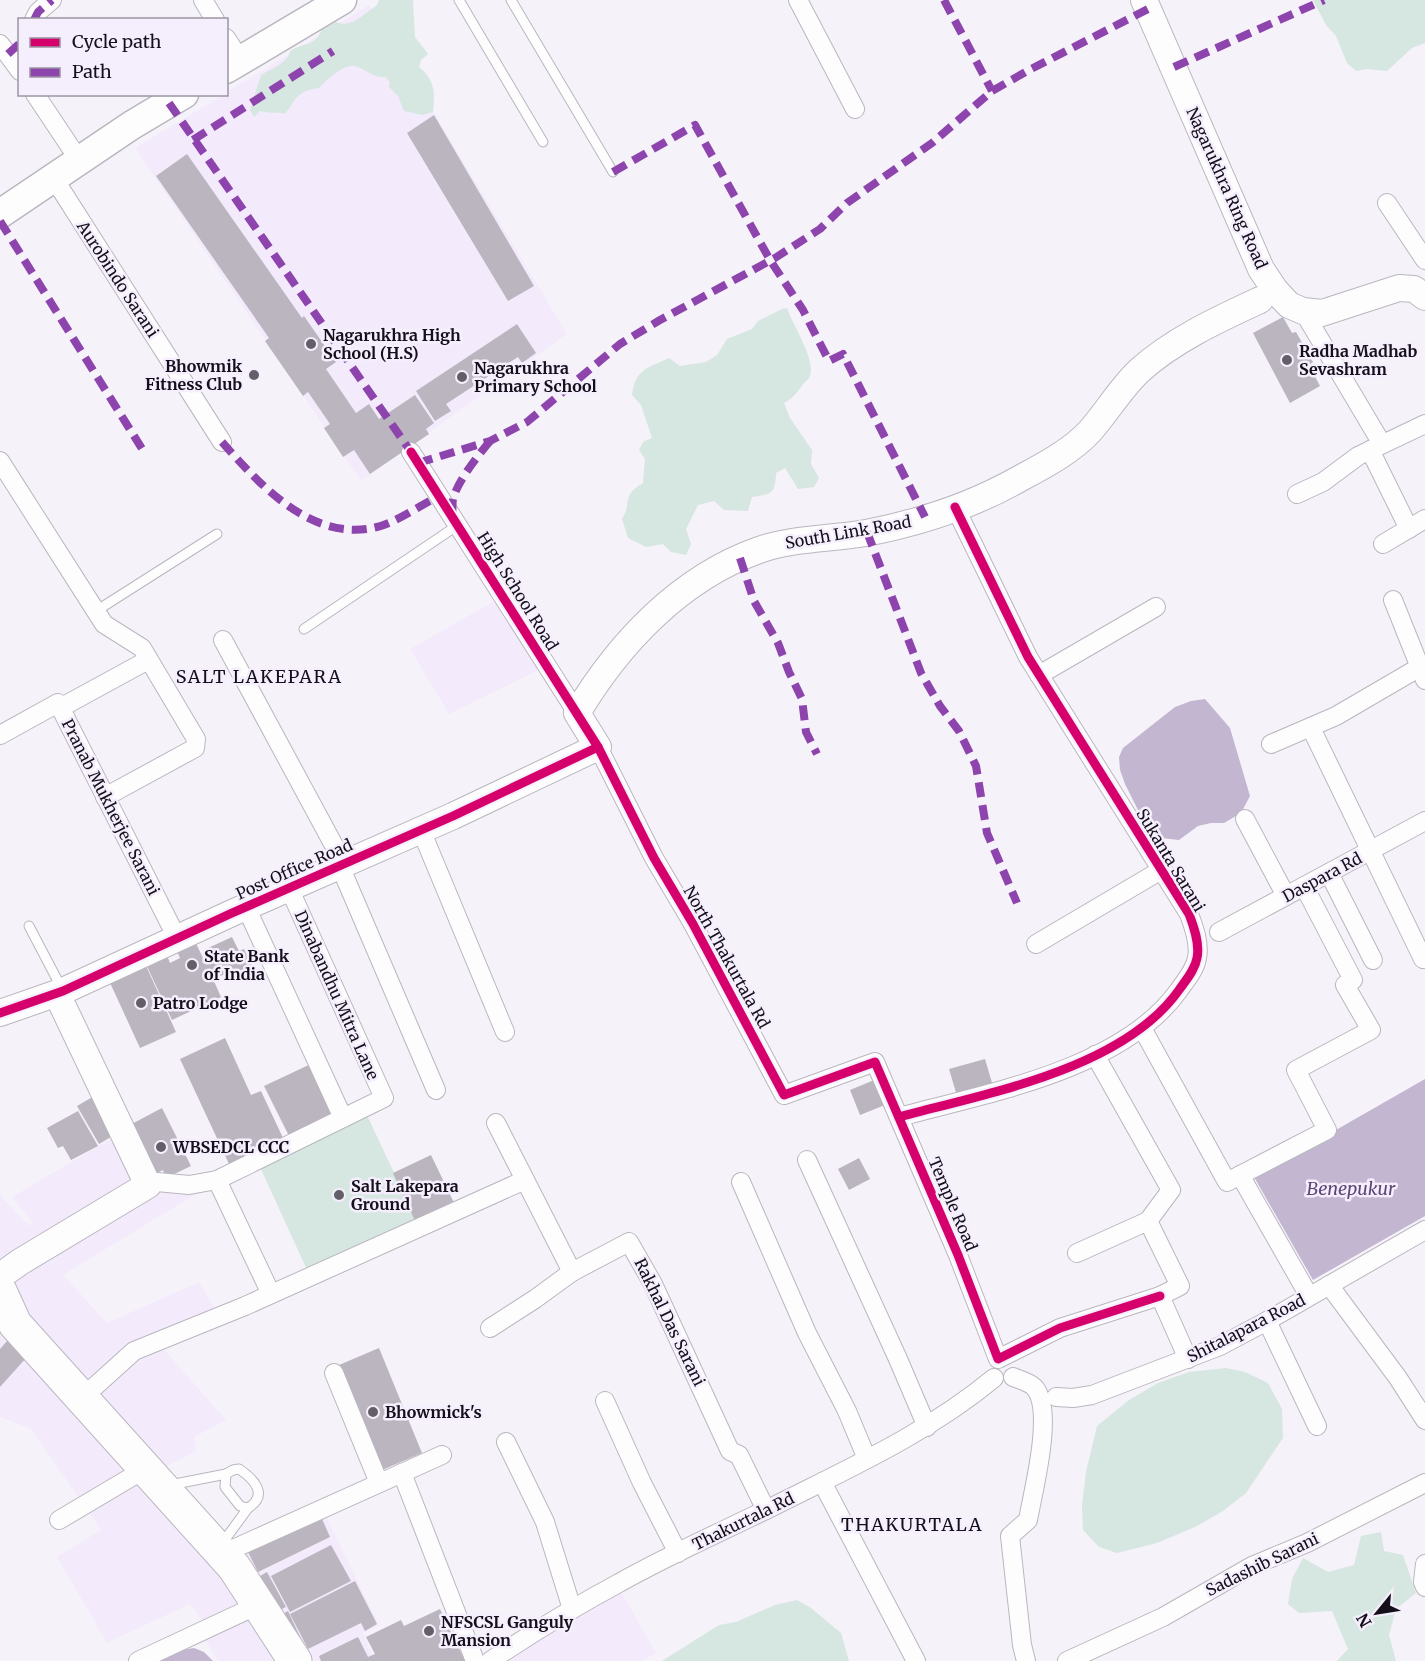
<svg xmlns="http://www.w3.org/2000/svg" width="1425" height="1661" viewBox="0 0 1425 1661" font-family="Merriweather,serif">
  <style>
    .built { fill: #f3ebfc }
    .green { fill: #d6e6e0 }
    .water { fill: #c3b6d1 }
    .building { fill: #bab5bf }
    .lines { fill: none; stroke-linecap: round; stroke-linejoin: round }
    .lane-casing { stroke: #bab6bf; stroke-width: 11 }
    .street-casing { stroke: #bab6bf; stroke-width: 20 }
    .secondary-casing { stroke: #bab6bf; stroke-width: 28 }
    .primary-casing { stroke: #bab6bf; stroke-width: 31 }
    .highway-casing { stroke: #bab6bf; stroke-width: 35 }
    .lane { stroke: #fefdfe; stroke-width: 9 }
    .street { stroke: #fefdfe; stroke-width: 18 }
    .secondary { stroke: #fefdfe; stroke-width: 26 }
    .primary { stroke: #fefdfe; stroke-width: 28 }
    .highway { stroke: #fefdfe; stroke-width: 33 }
    .quiet { stroke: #8e44ad; stroke-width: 8; stroke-dasharray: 15 8; stroke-linecap: butt }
    .cycleway-casing { stroke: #f5effd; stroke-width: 13 }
    .cycleway { stroke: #d6006c; stroke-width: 9 }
    .poi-dot { fill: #645e69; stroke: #f5effd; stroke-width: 2 }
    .labels { text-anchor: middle; stroke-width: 5; stroke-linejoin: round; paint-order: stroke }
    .street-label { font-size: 16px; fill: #150f1b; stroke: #f5effd }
    .poi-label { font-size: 16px; font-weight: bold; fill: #150f1b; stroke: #f5effd; text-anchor: start }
    .neighbourhood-label { font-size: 18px; letter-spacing: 1.5px; fill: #150f1b; stroke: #f5effd }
    .water-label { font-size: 18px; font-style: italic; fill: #5d4575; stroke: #f5effd }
  </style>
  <rect width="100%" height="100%" fill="#f6f2fa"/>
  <!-- built -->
  <g class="built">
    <polygon points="369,5 567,334 361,481 135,148 223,95 226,94 227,92"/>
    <polygon points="498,599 545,667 449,714 410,649"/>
    <polygon points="117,1135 146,1182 0,1271 0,1195 29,1226 33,1223 12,1197"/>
    <polygon points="154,1184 206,1188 63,1275 107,1323 199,1282 217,1311 88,1387 3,1288"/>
    <polygon points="0,1326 209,1552 282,1661 218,1661 205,1639 207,1627 190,1604 107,1643 57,1557 101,1530 31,1429 0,1417"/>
    <polygon points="159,1344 226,1420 194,1437 196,1451 165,1467 94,1393"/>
    <polygon points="324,1512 379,1625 363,1633 375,1661 303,1661 228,1554"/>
    <polygon points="619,1588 656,1653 641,1661 499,1661"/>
  </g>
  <!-- green -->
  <g class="green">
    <path d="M379 0H413L415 37 428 54 421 60 419 67C435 80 435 92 433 112L422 115 404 111 398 96 389 87 390 82 385 77C373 78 366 69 355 66 344 63 326 81 319 88 297 91 297 98 285 114 277 111 269 114 260 111L254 117 250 110 261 75C271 69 288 63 290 51 306 41 314 48 322 29L336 22C352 29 365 13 377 5Z"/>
    <polygon points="1313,0 1425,0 1425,43 1412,48 1387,71 1366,69 1356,71 1347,63 1336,36 1326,25"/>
    <path d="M787 308C792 324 816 359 810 376 809 379 806 381 804 383 797 392 794 398 784 403L790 418 812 450 811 464 819 478 814 487 798 489 785 468 776 473C775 494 772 494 752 497L748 511 724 510 714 501 698 505 686 529 691 544 686 555 671 552 663 544 646 547 628 538 622 519C633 501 620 497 643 483L645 459 639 450 643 442 652 438 641 405 632 395C635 369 648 368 669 358L680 366 706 362 717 355 727 339 752 329 758 321 782 309Z"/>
    <polygon points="366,1113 417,1222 308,1272 260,1167"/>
    <polygon points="1226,1368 1245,1372 1268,1383 1282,1409 1283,1438 1246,1493 1223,1511 1195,1527 1157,1543 1117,1553 1099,1547 1083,1530 1082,1505 1086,1472 1097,1426 1129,1400 1158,1383 1189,1372"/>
    <polygon points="1381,1532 1384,1551 1403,1555 1416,1593 1396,1609 1389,1635 1396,1661 1337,1661 1348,1649 1332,1611 1299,1613 1288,1604 1292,1579 1303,1558 1328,1572 1354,1565 1361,1536"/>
    <polygon points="797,1600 811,1608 841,1633 849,1661 662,1661 719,1625 736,1622 775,1605"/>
  </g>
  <!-- water -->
  <g class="water">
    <polygon points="1205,699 1230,728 1250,796 1241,813 1224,823 1211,823 1198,826 1179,840 1161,838 1143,820 1125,784 1120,770 1119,757 1123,748 1175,707 1191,701"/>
    <polygon points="1425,1079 1425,1216 1313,1280 1254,1177"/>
    <polygon points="194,1648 204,1652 213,1661 156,1661 176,1651"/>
  </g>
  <!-- building -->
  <g class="building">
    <polygon points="434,115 534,286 508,301 407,133"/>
    <polygon points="187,154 302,318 304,316 336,362 326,369 356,413 369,404 379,419 415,395 434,423 426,429 429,434 370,474 354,450 343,457 324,428 330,424 308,392 303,396 265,341 269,338 156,176"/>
    <polygon points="1283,317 1292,333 1296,332 1313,362 1309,365 1320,386 1290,403 1253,333"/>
    <polygon points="517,324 536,353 522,363 518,357 446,404 451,411 435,421 416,391"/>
    <polygon points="192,935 203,958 211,955 208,948 232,937 239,951 244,949 253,967 228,979 225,974 213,979 221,997 172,1020 145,962 166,953 170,963 180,958 174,944"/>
    <polygon points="142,957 176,1032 140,1048 106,974"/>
    <polygon points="225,1038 251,1095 261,1091 283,1138 229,1164 180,1059"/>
    <polygon points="985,1059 993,1086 957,1096 949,1069"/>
    <polygon points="313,1063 337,1114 289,1136 264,1086"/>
    <polygon points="879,1078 890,1103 860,1115 850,1090"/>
    <polygon points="101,1092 121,1131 99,1144 77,1106"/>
    <polygon points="162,1108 191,1166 166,1178 163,1170 149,1177 126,1127"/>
    <polygon points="78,1111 98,1146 71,1160 63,1146 58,1148 47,1128"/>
    <polygon points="431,1155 456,1207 417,1225 393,1173"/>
    <polygon points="859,1158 870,1179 849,1190 838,1169"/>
    <polygon points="8,1340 27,1357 0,1387 0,1349"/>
    <polygon points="379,1348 422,1453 368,1476 325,1371"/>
    <polygon points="319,1512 330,1537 258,1572 246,1548"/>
    <polygon points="331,1545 351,1581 290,1612 271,1576"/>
    <polygon points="267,1572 286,1607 275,1612 253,1580"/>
    <polygon points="355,1581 377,1624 365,1631 361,1623 308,1649 290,1614"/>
    <polygon points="440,1609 465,1661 321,1661 319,1656 358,1637 368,1657 375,1654 366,1637 401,1620 404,1626"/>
    <polygon points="288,1611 303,1643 296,1646 278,1617"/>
  </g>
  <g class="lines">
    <!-- lane casing -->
    <g class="lane-casing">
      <g id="lane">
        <polyline points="459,0 543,142"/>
        <polyline points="511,0 613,172"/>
        <polyline points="96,611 217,534"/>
        <polyline points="304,629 458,525"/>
        <polyline points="29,926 62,989"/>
        <path d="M239 1469C254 1479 269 1495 248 1508L240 1506 225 1487 226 1474 233 1470Z"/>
        <polyline points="170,1485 226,1474"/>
        <polyline points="221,1545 248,1508"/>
      </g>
    </g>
    <!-- street casing -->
    <g class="street-casing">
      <g id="street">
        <polyline points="203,0 215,20"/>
        <polyline points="798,0 855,109"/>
        <polyline points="34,20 38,12 52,0"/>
        <polyline points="226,38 241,61"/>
        <polyline points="0,44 20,71"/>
        <polyline points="35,94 79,160"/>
        <polyline points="53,177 222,442"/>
        <polyline points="1387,203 1425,260"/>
        <polyline points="1303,311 1382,444"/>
        <polyline points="1370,450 1409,529"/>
        <polyline points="411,452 577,713"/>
        <polyline points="0,461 104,624 142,648 196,739 195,748 105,797"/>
        <polyline points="1297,494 1323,482 1358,456 1425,424"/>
        <polyline points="1383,544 1425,519"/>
        <polyline points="1393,600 1425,680"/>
        <polyline points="223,640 344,864"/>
        <polyline points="1039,675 1156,607"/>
        <polyline points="60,708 148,660"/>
        <polyline points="1311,728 1423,959"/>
        <polyline points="0,735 58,703 177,938"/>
        <polyline points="1271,744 1336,716 1420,667"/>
        <polyline points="598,747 654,858 693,924 784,1095 875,1062 958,1255 998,1359 1060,1328 1160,1296"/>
        <polyline points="1245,819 1286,896"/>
        <polyline points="421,830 505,1032"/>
        <polyline points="340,866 436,1090"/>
        <polyline points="1329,873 1373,960"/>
        <polyline points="246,907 343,1118"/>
        <polyline points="1219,932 1425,821"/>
        <polyline points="1036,944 1163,869"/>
        <polyline points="1142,1028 1227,1182 1327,1130 1296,1070 1371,1030 1345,985 1353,980 1304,886"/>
        <polyline points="1095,1055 1171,1190 1148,1221"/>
        <path d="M899 1117C988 1093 1123 1069 1179 990 1186 980 1195 970 1197 958 1200 944 1194 927 1189 914L1028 657 955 507"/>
        <polyline points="496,1123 572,1272 629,1242 653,1284 730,1451 739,1455 766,1510"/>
        <polyline points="807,1160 898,1359 927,1427"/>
        <polyline points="1240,1175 1309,1296"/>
        <polyline points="217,1180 271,1294"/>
        <polyline points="741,1182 807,1333 847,1411 867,1459"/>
        <polyline points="148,1185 157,1182 189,1185 217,1180 384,1098 289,888"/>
        <polyline points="1077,1253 1148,1221 1180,1286 1160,1296 1188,1359"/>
        <polyline points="1329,1285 1398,1378 1425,1420"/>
        <polyline points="1267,1321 1317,1426"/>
        <polyline points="490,1328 535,1299 572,1272"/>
        <polyline points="334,1373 379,1483"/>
        <path d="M1013 1377C1020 1380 1029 1382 1034 1387 1055 1409 1033 1491 1028 1520L1010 1536 1022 1645 1026 1661"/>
        <polyline points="1056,1397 1073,1398 1092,1395 1220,1346 1267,1321 1425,1230"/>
        <polyline points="82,1398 134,1351 245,1306 525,1180"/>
        <polyline points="605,1401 642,1483 678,1553"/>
        <polyline points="506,1442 545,1522 572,1609"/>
        <polyline points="402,1473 475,1661"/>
        <polyline points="822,1482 916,1661"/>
        <polyline points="59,1520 145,1469"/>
        <polyline points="222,1554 442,1455"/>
        <polyline points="1425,1564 1423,1582 1425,1587"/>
        <polyline points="138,1661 258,1605"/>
        <path d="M490 1661C532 1633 574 1607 619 1583 672 1553 728 1529 782 1502 856 1465 930 1431 994 1378"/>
        <polyline points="1067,1661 1163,1617 1252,1566 1307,1543 1425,1483"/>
      </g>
    </g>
    <!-- secondary casing -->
    <g class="secondary-casing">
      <g id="secondary">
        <polyline points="1144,0 1261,269 1275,290 1289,305 1303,311 1322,313 1399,288 1414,289 1425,297"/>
        <path d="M0 1013 63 991 232 913 453 816 598 747 577 713C619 643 680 578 759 550 793 538 831 539 866 533 918 523 973 505 1019 479 1043 466 1072 451 1090 431 1107 412 1120 389 1139 371 1173 340 1219 319 1260 300"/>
        <polyline points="0,1276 20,1262 148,1185 57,994"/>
      </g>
    </g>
    <!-- primary casing -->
    <g class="primary-casing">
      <g id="primary">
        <polyline points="226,69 342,0"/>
        <polyline points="0,214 132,125 184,94"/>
      </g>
    </g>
    <!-- highway casing -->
    <g class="highway-casing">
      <polyline id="highway" points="0,1291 15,1324 234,1567 295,1661"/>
    </g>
    <!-- lane -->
    <use href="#lane" class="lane"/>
    <!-- street -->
    <use href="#street" class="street"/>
    <!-- secondary -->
    <use href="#secondary" class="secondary"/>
    <!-- primary -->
    <use href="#primary" class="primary"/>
    <!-- highway -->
    <use href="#highway" class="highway"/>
    <!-- quiet -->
    <g class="quiet">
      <polyline points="944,0 992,91"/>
      <polyline points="34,20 38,12 52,0"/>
      <polyline points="8,54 20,43"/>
      <polyline points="1174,67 1324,0"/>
      <polyline points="169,103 411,452"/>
      <polyline points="193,140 333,51"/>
      <polyline points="613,172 695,125 770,260 803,310 829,361 843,354 925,517"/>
      <polyline points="0,221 144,452"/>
      <path d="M222 442C260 485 312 543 377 527 395 523 421 505 439 496"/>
      <polyline points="418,463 490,441 527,422 620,344 660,320 775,258 820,229 847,203 932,143 992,91 1031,69 1148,9"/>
      <path d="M452 514C453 510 452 504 453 499 458 480 478 456 490 441"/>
      <polyline points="867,532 921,673 940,706 959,731 976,766 987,833 1017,903"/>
      <polyline points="740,558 754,601 778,643 789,672 802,699 806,732 817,754"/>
    </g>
    <!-- cycleway casing -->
    <g class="cycleway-casing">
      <g id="cycleway">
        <polyline points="411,452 598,747 654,858 693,924 784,1095 875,1062 958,1255 998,1359 1060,1328 1160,1296"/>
        <polyline points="0,1013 63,991 232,913 453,816 598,747"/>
        <path d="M899 1117C988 1093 1123 1069 1179 990 1186 980 1195 970 1197 958 1200 944 1194 927 1189 914L1028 657 955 507"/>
      </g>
    </g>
    <!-- cycleway -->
    <use href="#cycleway" class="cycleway"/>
  </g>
  <!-- markers -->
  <g class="poi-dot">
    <circle cx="311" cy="344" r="6"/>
    <circle cx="1287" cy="360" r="6"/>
    <circle cx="254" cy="375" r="6"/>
    <circle cx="462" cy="377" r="6"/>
    <circle cx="192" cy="965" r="6"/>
    <circle cx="141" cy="1003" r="6"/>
    <circle cx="161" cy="1147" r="6"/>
    <circle cx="339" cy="1195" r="6"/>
    <circle cx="373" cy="1412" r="6"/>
    <circle cx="429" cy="1631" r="6"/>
  </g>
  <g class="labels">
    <!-- street labels -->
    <g class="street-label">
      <text transform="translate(1227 188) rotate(66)" y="6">Nagarukhra Ring Road</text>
      <text transform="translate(118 279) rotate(57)" y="6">Aurobindo Sarani</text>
      <text transform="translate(848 532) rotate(-10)" y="6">South Link Road</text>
      <text transform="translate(518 591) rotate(58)" y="6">High School Road</text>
      <text transform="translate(111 807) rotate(63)" y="6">Pranab Mukherjee Sarani</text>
      <text transform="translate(1171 860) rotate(59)" y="6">Sukanta Sarani</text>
      <text transform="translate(294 869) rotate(-24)" y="6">Post Office Road</text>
      <text transform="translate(1322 877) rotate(-28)" y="6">Daspara Rd</text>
      <text transform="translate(727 957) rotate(61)" y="6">North Thakurtala Rd</text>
      <text transform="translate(337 995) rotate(66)" y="6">Dinabandhu Mitra Lane</text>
      <text transform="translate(953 1204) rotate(67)" y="6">Temple Road</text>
      <text transform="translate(670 1322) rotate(64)" y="6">Rakhal Das Sarani</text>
      <text transform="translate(1246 1328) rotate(-27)" y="6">Shitalapara Road</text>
      <text transform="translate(743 1521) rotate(-26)" y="6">Thakurtala Rd</text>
      <text transform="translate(1262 1564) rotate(-26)" y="6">Sadashib Sarani</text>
    </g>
    <!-- poi labels -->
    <g class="poi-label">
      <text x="323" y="341">Nagarukhra High<tspan x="323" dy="18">School (H.S)</tspan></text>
      <text x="1299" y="357">Radha Madhab<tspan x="1299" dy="18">Sevashram</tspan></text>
      <text x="242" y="372" text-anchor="end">Bhowmik<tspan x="242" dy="18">Fitness Club</tspan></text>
      <text x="474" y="374">Nagarukhra<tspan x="474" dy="18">Primary School</tspan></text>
      <text x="204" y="962">State Bank<tspan x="204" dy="18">of India</tspan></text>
      <text x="153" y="1009">Patro Lodge</text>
      <text x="173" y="1153">WBSEDCL CCC</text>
      <text x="351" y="1192">Salt Lakepara<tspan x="351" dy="18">Ground</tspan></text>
      <text x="385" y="1418">Bhowmick's</text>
      <text x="441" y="1628">NFSCSL Ganguly<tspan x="441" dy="18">Mansion</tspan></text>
    </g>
    <!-- neighbourhood labels -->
    <g class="neighbourhood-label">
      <text x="259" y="683">SALT LAKEPARA</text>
      <text x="912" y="1531">THAKURTALA</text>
    </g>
    <!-- water labels -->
    <g class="water-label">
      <text x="1351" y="1195">Benepukur</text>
    </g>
  </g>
  <!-- legend -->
  <rect x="18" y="18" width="210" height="78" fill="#f5effd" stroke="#9b95a3" stroke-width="1.5"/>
  <rect x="30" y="38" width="30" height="9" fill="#d6006c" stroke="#9b95a3" stroke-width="1.5"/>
  <text x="72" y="48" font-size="18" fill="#150f1b">Cycle path</text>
  <rect x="30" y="68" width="30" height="9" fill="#8e44ad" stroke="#9b95a3" stroke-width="1.5"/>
  <text x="72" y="78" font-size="18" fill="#150f1b">Path</text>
  <!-- north arrow -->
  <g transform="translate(1377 1613) rotate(240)" stroke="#f5effd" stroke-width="4.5" paint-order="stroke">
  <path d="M0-4.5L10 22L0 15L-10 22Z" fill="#150f1b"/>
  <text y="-9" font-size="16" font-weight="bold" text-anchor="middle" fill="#150f1b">N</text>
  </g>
</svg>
